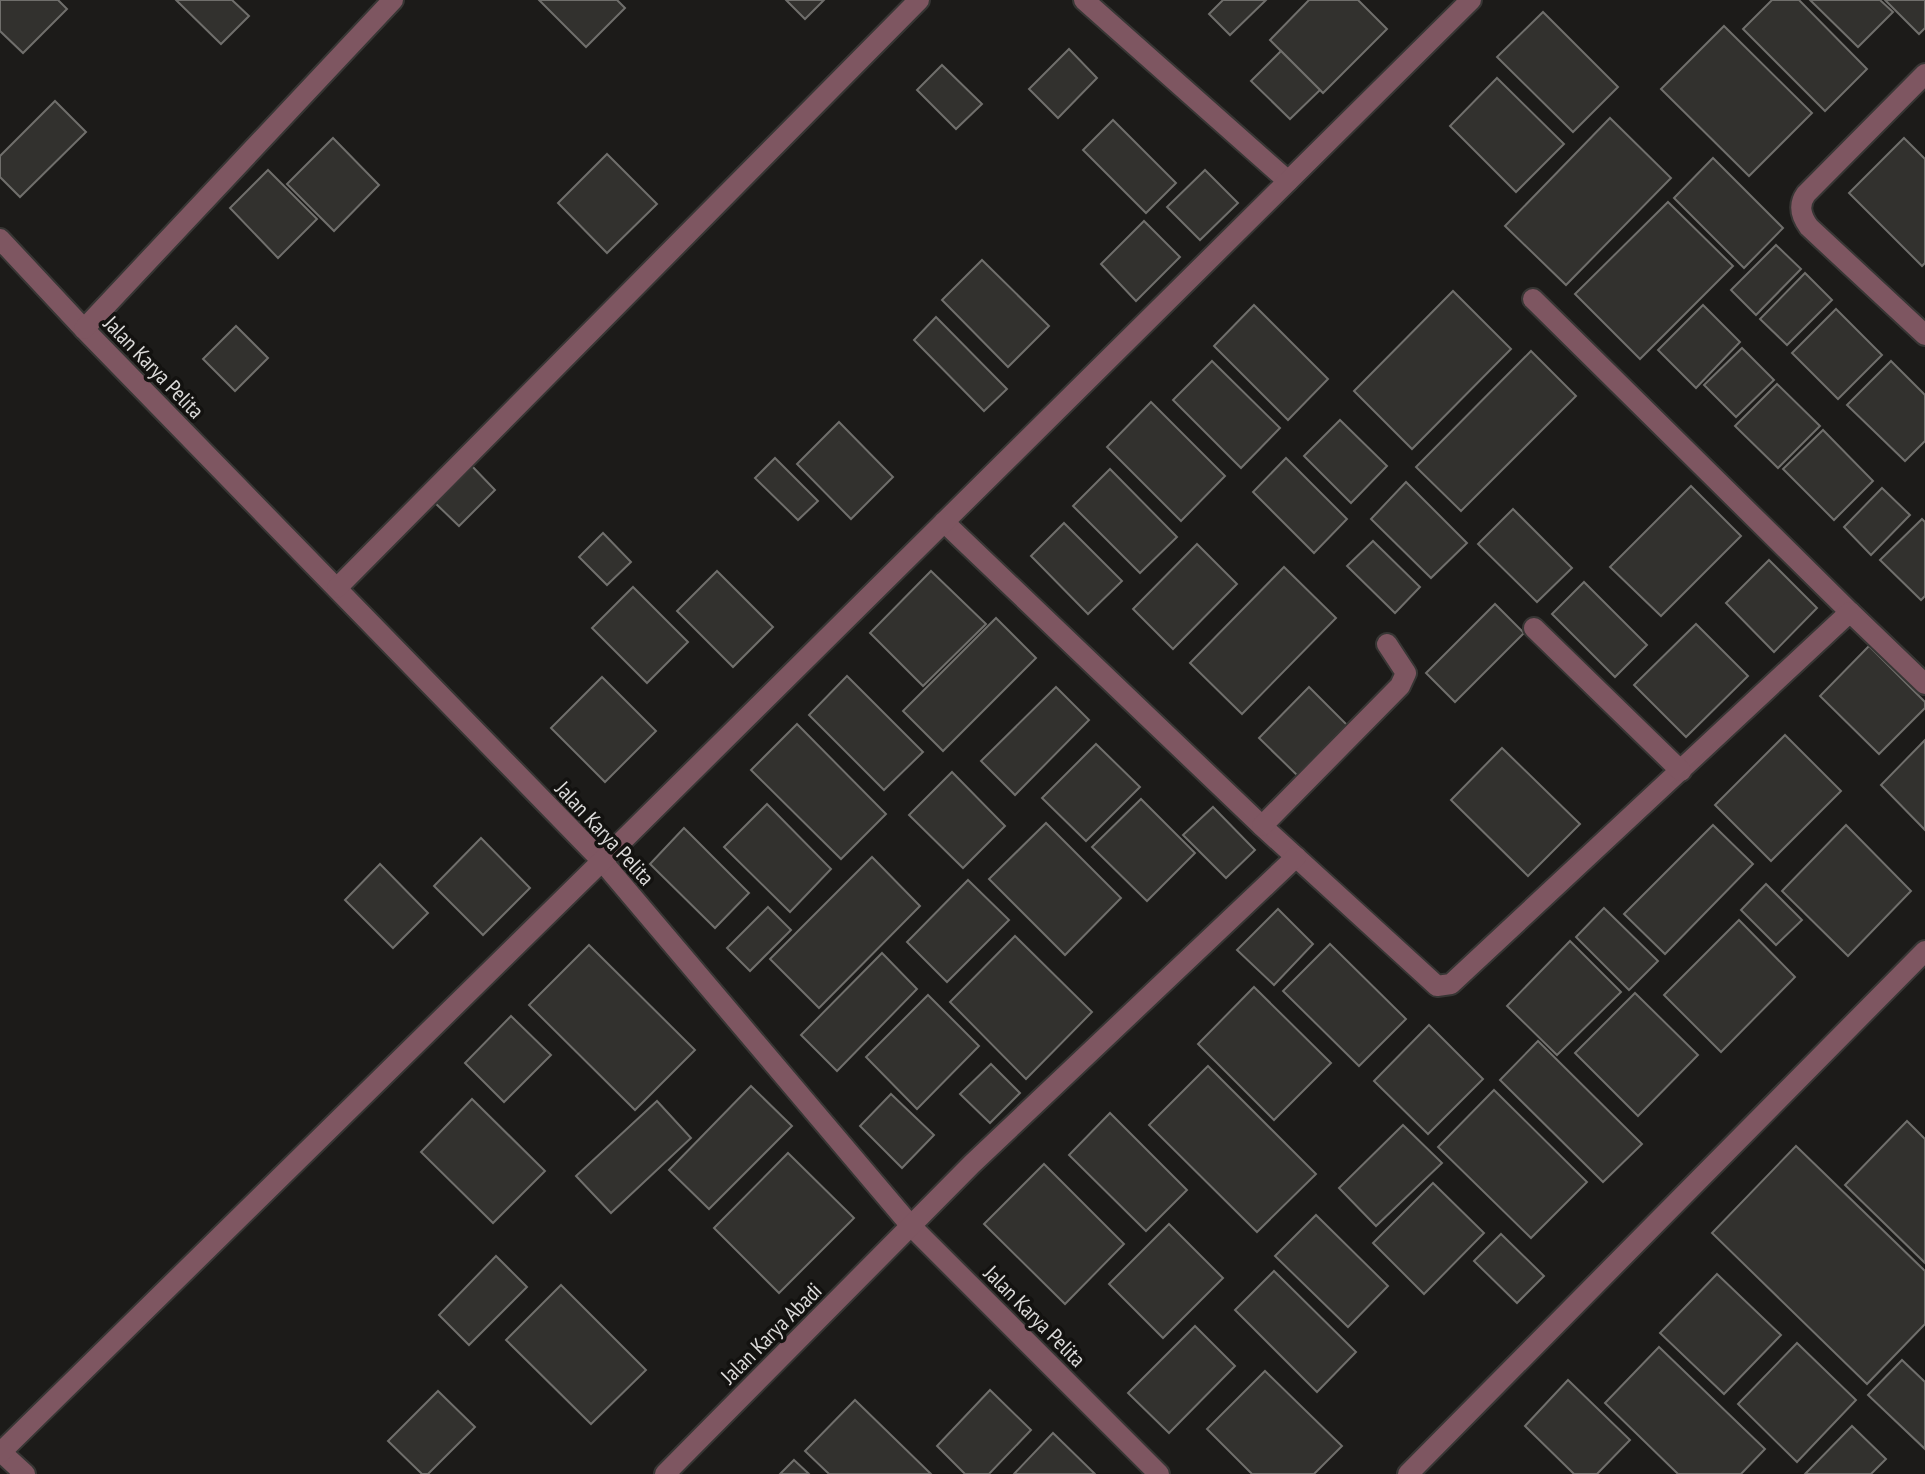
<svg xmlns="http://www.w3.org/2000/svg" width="1925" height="1474" viewBox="0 0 1925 1474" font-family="'PT Sans Narrow',sans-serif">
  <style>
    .building { fill: #32312e; stroke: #706f6c; stroke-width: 2 }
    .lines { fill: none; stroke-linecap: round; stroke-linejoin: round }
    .street-casing { stroke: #373634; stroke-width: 24 }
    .street { stroke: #7e5661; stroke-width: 20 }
    .labels { text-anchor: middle; stroke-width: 7; stroke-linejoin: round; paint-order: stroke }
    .street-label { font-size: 22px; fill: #dbdad9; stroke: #131210 }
  </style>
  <rect width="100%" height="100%" fill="#1c1b19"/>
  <!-- building -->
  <g class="building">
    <polygon points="0,0 58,0 67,9 23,53 0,31"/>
    <polygon points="176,0 232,0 249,16 221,44"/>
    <polygon points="539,0 617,0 625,8 586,47"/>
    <polygon points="786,0 824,0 805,19"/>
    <polygon points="1223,0 1266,0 1230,35 1209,14"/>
    <polygon points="1309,0 1358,0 1387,29 1323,93 1270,40"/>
    <polygon points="1772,0 1799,0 1867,69 1825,111 1743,29"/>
    <polygon points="1810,0 1880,0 1893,12 1858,47"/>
    <polygon points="1885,0 1925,0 1925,28 1919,34"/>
    <polygon points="1543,12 1618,87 1573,132 1497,57"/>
    <polygon points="1724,26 1812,113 1749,176 1661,89"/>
    <polygon points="1069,49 1097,78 1058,118 1029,89"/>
    <polygon points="1281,51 1320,90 1290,119 1251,81"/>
    <polygon points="942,65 982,104 956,129 917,90"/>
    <polygon points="1497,78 1564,144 1516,192 1450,126"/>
    <polygon points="55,101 86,132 20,197 0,177 0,156"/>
    <polygon points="1610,118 1671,178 1566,285 1505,226"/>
    <polygon points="1113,120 1176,183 1146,213 1083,150"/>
    <polygon points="333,138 379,185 334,231 287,184"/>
    <polygon points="1904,138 1925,159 1925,263 1922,266 1849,193"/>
    <polygon points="607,154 657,204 607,253 558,203"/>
    <polygon points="1713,158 1783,228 1744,268 1674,198"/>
    <polygon points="268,170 317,219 278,258 230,208"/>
    <polygon points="1205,170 1238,203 1200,240 1167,207"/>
    <polygon points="1668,202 1733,266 1640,359 1575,294"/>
    <polygon points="1144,221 1180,257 1136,301 1101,264"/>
    <polygon points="1776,245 1801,269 1756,315 1731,290"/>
    <polygon points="982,260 1049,326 1008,367 942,300"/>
    <polygon points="1805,273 1832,300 1787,345 1760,319"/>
    <polygon points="1453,291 1511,349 1412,449 1354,391"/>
    <polygon points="1254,305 1328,379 1288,420 1214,346"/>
    <polygon points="1703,305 1740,342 1696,388 1658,350"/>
    <polygon points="1836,309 1882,355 1838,399 1792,353"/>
    <polygon points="936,317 1007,389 984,411 914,340"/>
    <polygon points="236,326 268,358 235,391 203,359"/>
    <polygon points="1742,348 1774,380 1736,417 1704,385"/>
    <polygon points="1531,351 1576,396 1461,511 1416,467"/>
    <polygon points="1212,361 1280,428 1241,468 1173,400"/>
    <polygon points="1891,361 1925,395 1925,441 1905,461 1847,405"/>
    <polygon points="1777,384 1820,426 1778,468 1735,426"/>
    <polygon points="1151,402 1225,476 1181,521 1107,447"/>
    <polygon points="1340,420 1387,466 1351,503 1304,456"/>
    <polygon points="839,422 893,477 851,519 797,464"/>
    <polygon points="1823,430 1873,481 1834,520 1783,469"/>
    <polygon points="775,458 818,501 798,520 755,478"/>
    <polygon points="1286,458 1347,519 1314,553 1253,492"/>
    <polygon points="470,464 495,490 459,526 433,501"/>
    <polygon points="1110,469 1177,537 1140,573 1073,506"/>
    <polygon points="1406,482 1467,543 1431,578 1371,519"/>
    <polygon points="1691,486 1741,536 1661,616 1610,567"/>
    <polygon points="1882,488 1910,515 1871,555 1844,527"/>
    <polygon points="1513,509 1572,568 1537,602 1478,544"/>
    <polygon points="1922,519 1925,522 1925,596 1921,600 1880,560"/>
    <polygon points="1064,523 1122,581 1088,614 1031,556"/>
    <polygon points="603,533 631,562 607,585 579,557"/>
    <polygon points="1373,541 1420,587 1395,613 1347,566"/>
    <polygon points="1197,544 1237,584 1173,649 1133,609"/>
    <polygon points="1769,560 1817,608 1774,652 1726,603"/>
    <polygon points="1284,567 1336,618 1242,714 1190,663"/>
    <polygon points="717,571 773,627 733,667 677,611"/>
    <polygon points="931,571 986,624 923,686 870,633"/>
    <polygon points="1584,582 1647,645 1615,677 1552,614"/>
    <polygon points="633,587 688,642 647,683 592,628"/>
    <polygon points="1495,604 1524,633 1455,702 1426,673"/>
    <polygon points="996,618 1036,658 943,751 903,711"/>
    <polygon points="1696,624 1748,676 1686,737 1634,685"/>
    <polygon points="1869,646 1925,702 1925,708 1879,754 1820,696"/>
    <polygon points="847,676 923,752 884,790 809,715"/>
    <polygon points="602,677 656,731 605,782 551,728"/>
    <polygon points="1056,687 1089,720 1015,795 981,761"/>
    <polygon points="1309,687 1350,728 1300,778 1259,738"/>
    <polygon points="797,724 886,814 841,859 751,770"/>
    <polygon points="1785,735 1841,791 1771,861 1715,805"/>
    <polygon points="1925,740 1925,830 1881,785"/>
    <polygon points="1096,744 1140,787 1086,841 1042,798"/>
    <polygon points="1502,748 1580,824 1528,876 1451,800"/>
    <polygon points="952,772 1005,826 963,868 909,815"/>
    <polygon points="1141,799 1195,853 1147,901 1092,847"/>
    <polygon points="767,804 831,869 790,912 724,847"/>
    <polygon points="1213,807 1255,850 1226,878 1183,835"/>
    <polygon points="1046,823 1121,898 1065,955 989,879"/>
    <polygon points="1713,825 1753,864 1665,954 1624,914"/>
    <polygon points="1846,825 1911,891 1848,956 1782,891"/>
    <polygon points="684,828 749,893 715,928 650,864"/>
    <polygon points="481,838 530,888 483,935 434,886"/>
    <polygon points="872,857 920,906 819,1008 770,959"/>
    <polygon points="380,864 428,913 393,948 345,900"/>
    <polygon points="968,880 1009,920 947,982 907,942"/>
    <polygon points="1766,884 1802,920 1776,945 1741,910"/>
    <polygon points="768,907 791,930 750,971 727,948"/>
    <polygon points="1604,908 1658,961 1629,990 1576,937"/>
    <polygon points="1278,909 1313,944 1274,985 1237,950"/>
    <polygon points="1739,920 1795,977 1721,1052 1664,995"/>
    <polygon points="1015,936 1092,1012 1026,1079 950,1002"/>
    <polygon points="1570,941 1621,992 1557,1055 1507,1006"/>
    <polygon points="1330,944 1406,1019 1359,1066 1283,991"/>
    <polygon points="589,945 695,1050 635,1110 529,1005"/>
    <polygon points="882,953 917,989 837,1071 801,1035"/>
    <polygon points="1254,987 1331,1063 1274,1120 1198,1044"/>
    <polygon points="1635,993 1698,1055 1638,1116 1575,1053"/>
    <polygon points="928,995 979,1046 917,1109 866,1057"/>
    <polygon points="511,1016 551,1055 504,1102 465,1063"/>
    <polygon points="1429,1025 1483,1079 1428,1134 1374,1081"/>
    <polygon points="1538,1041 1642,1144 1603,1182 1500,1080"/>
    <polygon points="991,1064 1020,1093 990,1123 960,1094"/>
    <polygon points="1208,1066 1316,1174 1257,1232 1149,1125"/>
    <polygon points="751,1086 792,1126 709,1209 669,1170"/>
    <polygon points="1494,1090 1587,1182 1531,1238 1438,1147"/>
    <polygon points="891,1094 934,1135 902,1168 860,1126"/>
    <polygon points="472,1099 545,1171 493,1223 421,1152"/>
    <polygon points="657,1101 691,1138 611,1213 576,1176"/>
    <polygon points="1110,1113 1187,1190 1146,1231 1069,1155"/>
    <polygon points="1907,1121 1925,1139 1925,1263 1845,1185"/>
    <polygon points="1403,1125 1442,1163 1376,1226 1339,1188"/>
    <polygon points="1796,1146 1925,1271 1925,1324 1867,1384 1712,1233"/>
    <polygon points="788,1153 854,1218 779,1293 714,1228"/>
    <polygon points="1044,1164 1124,1244 1065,1304 984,1224"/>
    <polygon points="1433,1183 1484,1233 1424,1294 1373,1243"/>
    <polygon points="1316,1215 1388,1286 1348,1327 1275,1256"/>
    <polygon points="1169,1224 1223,1278 1163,1338 1109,1284"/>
    <polygon points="1501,1234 1544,1276 1517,1303 1474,1261"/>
    <polygon points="496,1256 527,1287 469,1345 439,1315"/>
    <polygon points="1274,1271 1356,1352 1317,1392 1235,1310"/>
    <polygon points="1717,1274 1781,1335 1724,1394 1660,1333"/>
    <polygon points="561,1285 646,1370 591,1424 506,1340"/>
    <polygon points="1195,1326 1235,1366 1169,1433 1128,1393"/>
    <polygon points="1797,1343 1856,1400 1797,1462 1738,1404"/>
    <polygon points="1659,1347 1765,1449 1741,1474 1678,1474 1605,1403"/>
    <polygon points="1902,1360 1925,1382 1925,1449 1868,1395"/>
    <polygon points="1265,1371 1342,1446 1314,1474 1252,1474 1207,1429"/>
    <polygon points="1568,1380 1630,1440 1597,1474 1574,1474 1525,1426"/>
    <polygon points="990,1390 1031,1430 989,1474 965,1474 937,1446"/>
    <polygon points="438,1391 475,1427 428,1474 422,1474 388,1441"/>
    <polygon points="855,1400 931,1474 829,1474 805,1451"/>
    <polygon points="1852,1426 1886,1459 1871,1474 1805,1474"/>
    <polygon points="1053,1433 1095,1474 1014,1474"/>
    <polygon points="794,1460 809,1474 780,1474"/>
  </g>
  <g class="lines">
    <!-- street casing -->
    <g class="street-casing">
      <g id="street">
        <polyline points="1084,0 1288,181"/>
        <path d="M1925 74 1806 194C1798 205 1801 216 1809 227L1925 335"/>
        <polyline points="0,239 84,329 602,861 911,1226 1159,1474"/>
        <polyline points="1533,299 1850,612"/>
        <polyline points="84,329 393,0"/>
        <polyline points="944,522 1262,826 1437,986 1451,984 1850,612 1925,684"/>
        <polyline points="337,588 919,0"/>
        <polyline points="1534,628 1681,771"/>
        <polyline points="1262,826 1400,686 1406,673 1387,644"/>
        <polyline points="0,1451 25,1474"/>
        <polyline points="1,1452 602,861 1471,0"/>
        <polyline points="665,1474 972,1164 1296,857"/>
        <polyline points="1408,1474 1925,951"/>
      </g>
    </g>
    <!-- street -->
    <use href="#street" class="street"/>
  </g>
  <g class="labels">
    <!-- street labels -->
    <g class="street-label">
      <text transform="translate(154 367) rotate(46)" y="8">Jalan Karya Pelita</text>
      <text transform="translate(605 833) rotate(47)" y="8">Jalan Karya Pelita</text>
      <text transform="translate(1035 1316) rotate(45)" y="8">Jalan Karya Pelita</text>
      <text transform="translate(771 1333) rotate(-45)" y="8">Jalan Karya Abadi</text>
    </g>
  </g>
</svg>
